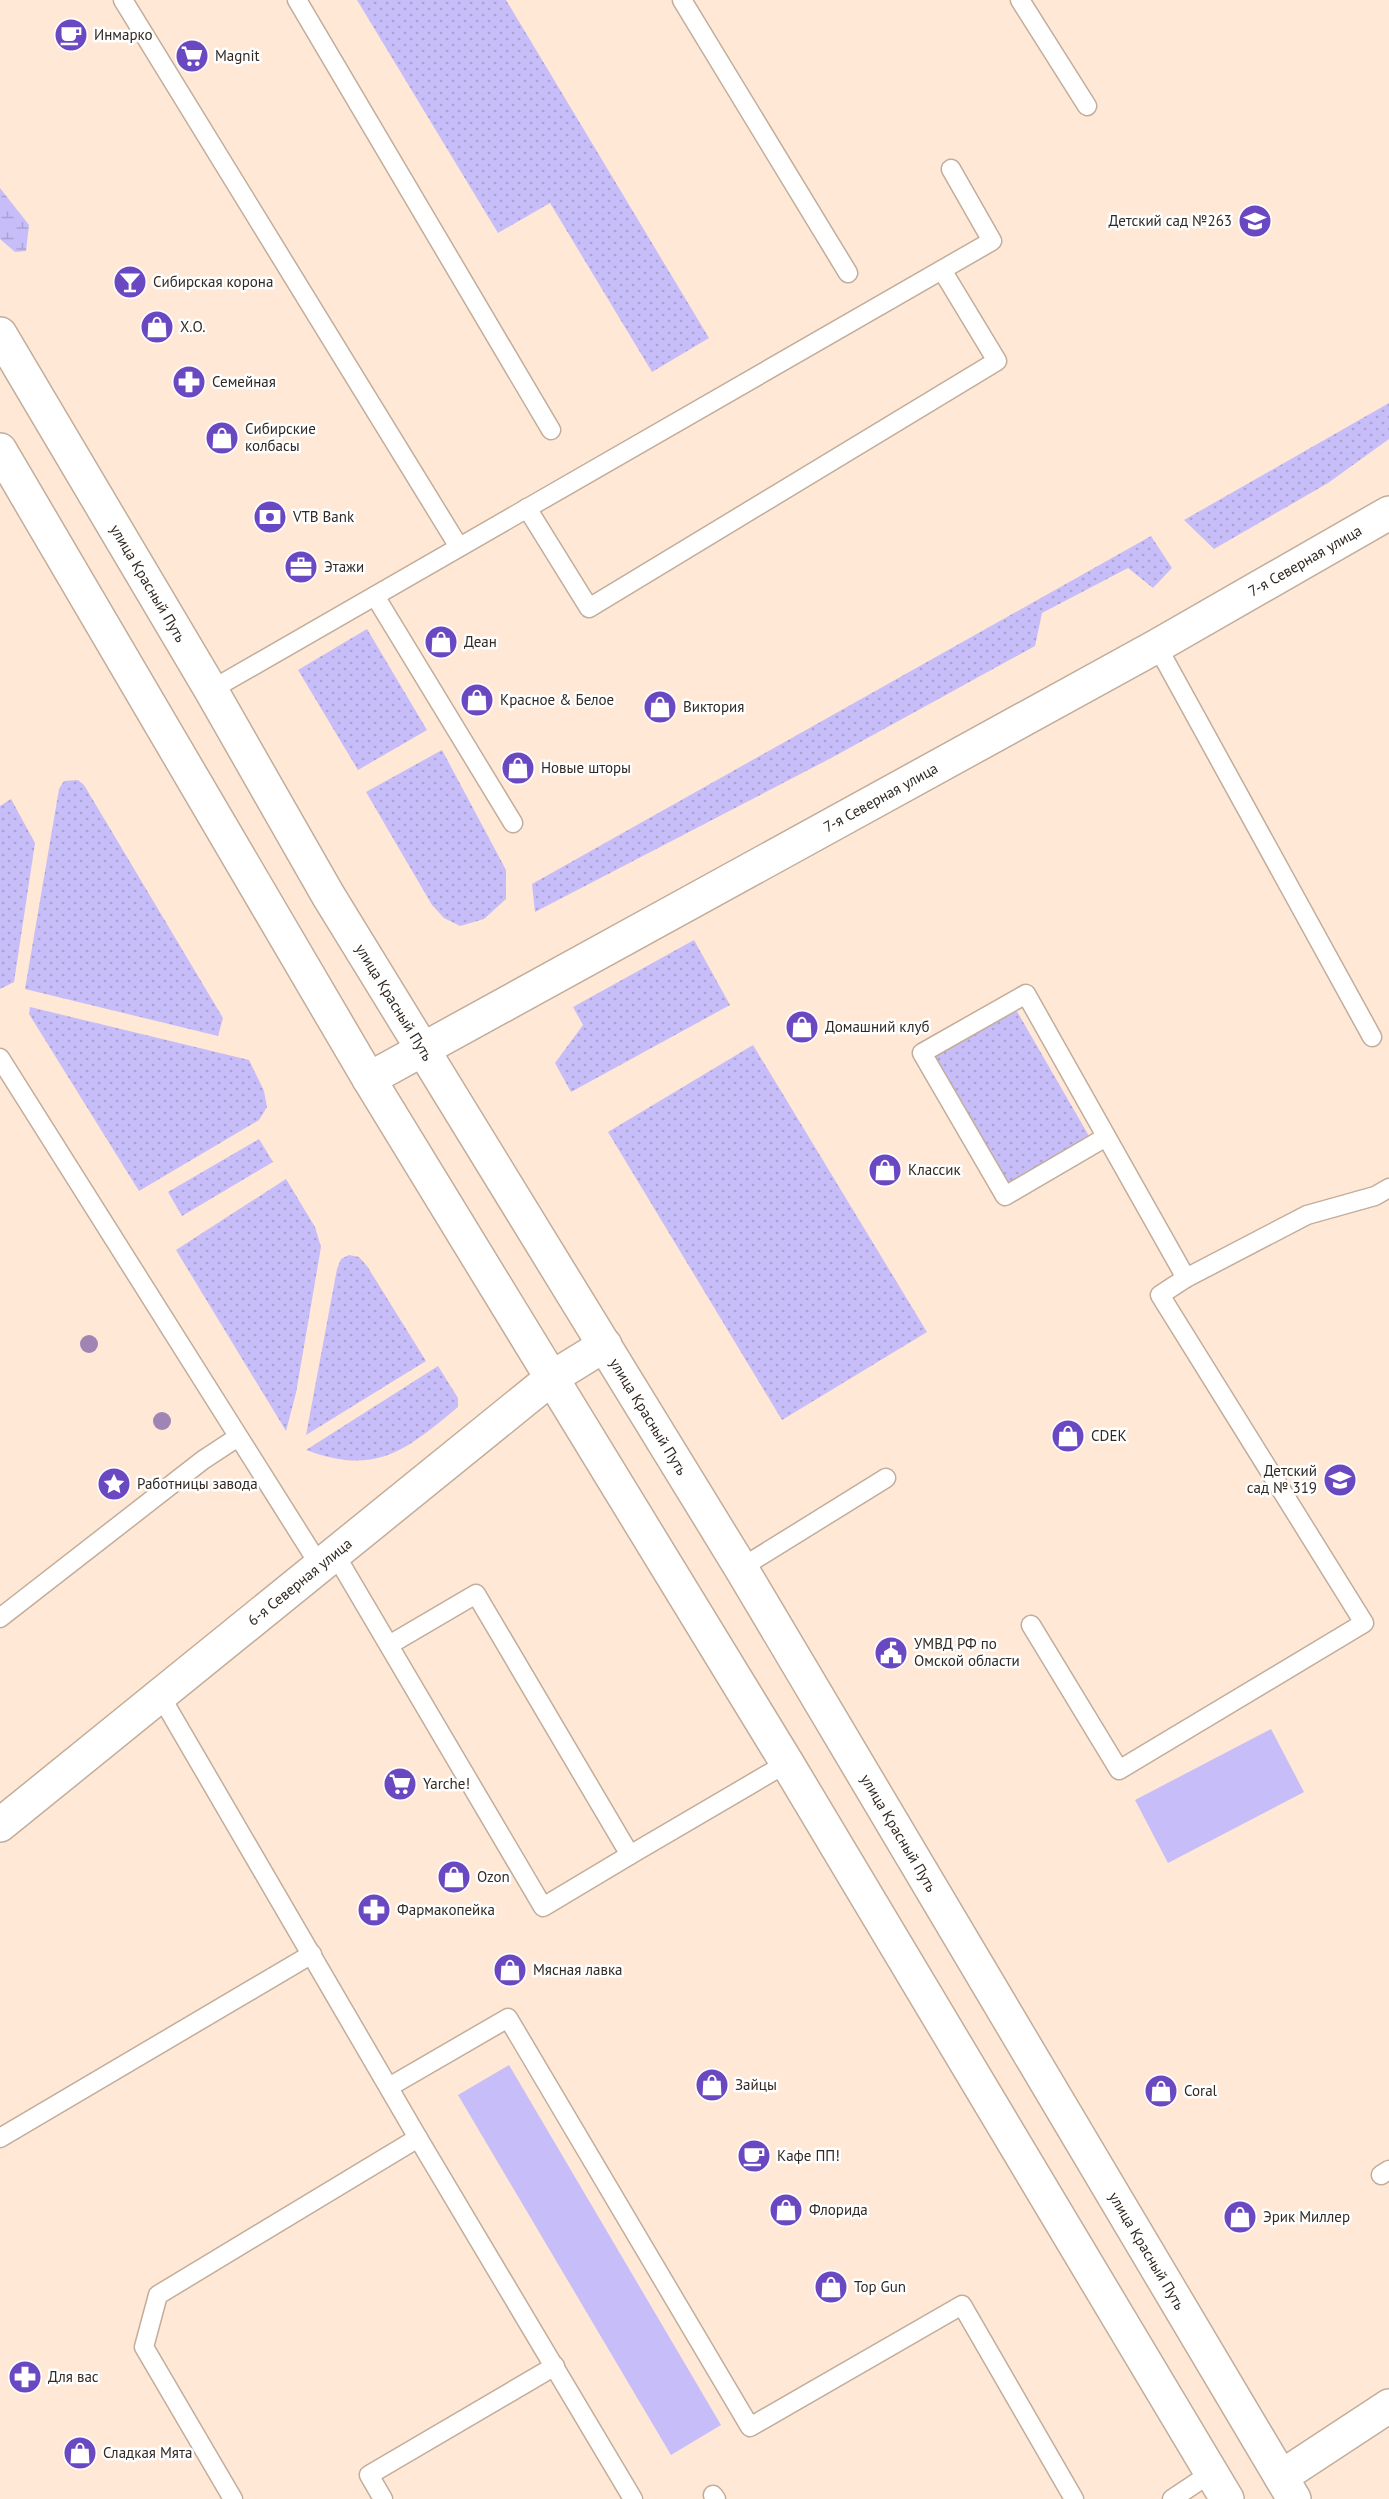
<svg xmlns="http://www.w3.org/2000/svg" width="1389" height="2499" viewBox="0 0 1389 2499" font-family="'PT Sans',sans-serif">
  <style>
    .grass { fill: url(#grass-dots) }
    .wetland { fill: url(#wetland-marsh) }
    .park { fill: #c7bdf8 }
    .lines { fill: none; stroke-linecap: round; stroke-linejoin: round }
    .lane-casing { stroke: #c2ad9b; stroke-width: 21 }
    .street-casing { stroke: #c2ad9b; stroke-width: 36 }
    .primary-casing { stroke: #c2ad9b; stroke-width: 36 }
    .lane { stroke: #fff; stroke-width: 18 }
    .street { stroke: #fff; stroke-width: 33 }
    .primary { stroke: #fff; stroke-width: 33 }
    .tree { fill: #9f84b4 }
    .labels { text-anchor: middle; stroke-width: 5; stroke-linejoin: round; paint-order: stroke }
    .poi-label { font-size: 15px; fill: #312922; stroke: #fff; text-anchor: start }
    .street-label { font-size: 15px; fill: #312922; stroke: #fff }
  </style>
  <defs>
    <pattern id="grass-dots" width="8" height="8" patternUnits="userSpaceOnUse" patternTransform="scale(1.5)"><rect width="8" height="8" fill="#c7bdf8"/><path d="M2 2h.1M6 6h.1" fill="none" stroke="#aba2d4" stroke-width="1.8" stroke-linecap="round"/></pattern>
    <pattern id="wetland-marsh" width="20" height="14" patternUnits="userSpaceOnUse" patternTransform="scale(1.5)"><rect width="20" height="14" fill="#c7bdf8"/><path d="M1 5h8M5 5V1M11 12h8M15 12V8" fill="none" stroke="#aba2d4"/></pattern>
  </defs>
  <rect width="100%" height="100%" fill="#ffe8d6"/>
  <!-- grass -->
  <g class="grass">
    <polygon points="357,0 506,0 709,338 652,372 550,203 498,233"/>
    <polygon points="1389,403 1389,439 1328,483 1214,549 1184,520"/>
    <polygon points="1151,536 1172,568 1153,588 1128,568 1042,613 1035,646 833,757 535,912 532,884"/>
    <polygon points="367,629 427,730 358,770 298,670"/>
    <polygon points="442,750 506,870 506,899 484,919 460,926 444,918 432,905 366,792"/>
    <polygon points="78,780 84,785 223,1018 218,1036 25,989 59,789 64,781"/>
    <polygon points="11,799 35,843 14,982 0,989 0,806"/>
    <polygon points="694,940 730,1005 571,1092 555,1063 583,1025 573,1007"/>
    <polygon points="30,1007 249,1060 264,1091 267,1107 259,1120 139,1191 29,1014"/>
    <polygon points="1015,1008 1089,1136 1008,1183 934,1055"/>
    <polygon points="753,1045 927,1332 782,1420 608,1132"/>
    <polygon points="259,1139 273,1162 182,1216 168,1192"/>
    <polygon points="286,1179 315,1227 321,1247 296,1393 286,1431 176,1250"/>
    <polygon points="349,1255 359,1257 367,1266 426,1361 306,1435 337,1269 341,1259"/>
    <path d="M438 1366 458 1398V1407C405 1451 376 1476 306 1450Z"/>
  </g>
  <!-- wetland -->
  <polygon class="wetland" points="0,188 29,225 26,251 15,252 0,239"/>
  <!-- park -->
  <g class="park">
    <polygon points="1271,1729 1304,1792 1168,1863 1135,1800"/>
    <polygon points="509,2065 721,2425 671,2455 458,2095"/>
  </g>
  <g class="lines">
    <!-- lane casing -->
    <g class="lane-casing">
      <g id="lane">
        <polyline points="123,0 459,547"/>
        <polyline points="297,0 551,430"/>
        <polyline points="682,0 848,273"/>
        <polyline points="1020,0 1087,106"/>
        <polyline points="527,508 589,608 997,361 942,270"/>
        <polyline points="375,596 513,823"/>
        <polyline points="1157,646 1372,1037"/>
        <polyline points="211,690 992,241 951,169"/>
        <polyline points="0,1058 320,1566"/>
        <polyline points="1106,1137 1005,1196 922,1053 1026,994 1186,1278"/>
        <polyline points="335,1554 543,1907 630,1855"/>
        <polyline points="741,1568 886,1478"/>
        <polyline points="0,1618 203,1460 238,1437"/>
        <polyline points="1031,1625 1119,1770 1364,1623 1160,1295 1186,1278 1307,1215 1375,1196 1389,1188"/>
        <polyline points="389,1645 476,1594 630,1855 787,1763"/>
        <polyline points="160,1695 418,2138 633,2499"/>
        <polyline points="389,2087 508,2018 750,2427 962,2305 1074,2499"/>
        <polyline points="0,2138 312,1954"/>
        <polyline points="1381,2175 1389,2170"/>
        <polyline points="713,2495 716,2499"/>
        <polyline points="233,2499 144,2347 158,2295 418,2138"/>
        <polyline points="383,2499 369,2475 555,2366"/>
        <polyline points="1172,2499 1211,2473"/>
      </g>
    </g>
    <!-- street casing -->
    <g class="street-casing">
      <g id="street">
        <path id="s1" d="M0 1825 553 1377 605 1345"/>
        <polyline points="1281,2477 1389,2406"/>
      </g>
    </g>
    <!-- primary casing -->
    <g class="primary-casing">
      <g id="primary">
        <path id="s2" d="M0 334 211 690 328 895 741 1568 1294 2499"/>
        <polyline points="0,450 369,1079 787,1763 1227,2499"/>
        <path id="s3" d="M369 1079 1157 646 1389 513"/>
      </g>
    </g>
    <!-- lane -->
    <use href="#lane" class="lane"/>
    <!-- street -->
    <use href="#street" class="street"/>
    <!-- primary -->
    <use href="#primary" class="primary"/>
  </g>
  <!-- trees -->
  <g class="tree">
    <circle cx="89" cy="1344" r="9"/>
    <circle cx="162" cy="1421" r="9"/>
  </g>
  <!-- icons -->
  <defs>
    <g id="cafe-disc" transform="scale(1.725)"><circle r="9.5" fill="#6a48c1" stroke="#fff"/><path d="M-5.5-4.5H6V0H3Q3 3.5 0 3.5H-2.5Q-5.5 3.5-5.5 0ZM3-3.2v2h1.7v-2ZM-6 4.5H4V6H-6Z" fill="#fff"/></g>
    <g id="supermarket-disc" transform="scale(1.725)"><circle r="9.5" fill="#6a48c1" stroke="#fff"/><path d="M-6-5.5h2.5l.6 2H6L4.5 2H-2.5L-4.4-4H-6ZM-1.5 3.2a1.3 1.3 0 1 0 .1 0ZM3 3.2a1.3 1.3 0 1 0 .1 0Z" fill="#fff"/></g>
    <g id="school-disc" transform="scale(1.725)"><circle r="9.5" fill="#6a48c1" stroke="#fff"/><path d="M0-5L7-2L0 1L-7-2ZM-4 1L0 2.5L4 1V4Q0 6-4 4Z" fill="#fff"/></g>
    <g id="bar-disc" transform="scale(1.725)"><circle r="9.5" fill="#6a48c1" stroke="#fff"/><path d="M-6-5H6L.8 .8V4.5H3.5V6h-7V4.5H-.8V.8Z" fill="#fff"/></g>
    <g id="shop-disc" transform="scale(1.725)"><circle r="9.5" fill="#6a48c1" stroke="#fff"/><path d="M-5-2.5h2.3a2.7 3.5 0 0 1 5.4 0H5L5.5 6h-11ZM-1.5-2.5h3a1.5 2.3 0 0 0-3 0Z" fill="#fff"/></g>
    <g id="pharmacy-disc" transform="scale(1.725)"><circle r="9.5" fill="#6a48c1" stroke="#fff"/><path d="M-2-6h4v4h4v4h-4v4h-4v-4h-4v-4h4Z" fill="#fff"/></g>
    <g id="bank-disc" transform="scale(1.725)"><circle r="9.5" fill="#6a48c1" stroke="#fff"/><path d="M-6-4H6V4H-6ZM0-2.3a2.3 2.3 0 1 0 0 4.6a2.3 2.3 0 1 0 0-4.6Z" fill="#fff"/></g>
    <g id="office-disc" transform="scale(1.725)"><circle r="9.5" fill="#6a48c1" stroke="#fff"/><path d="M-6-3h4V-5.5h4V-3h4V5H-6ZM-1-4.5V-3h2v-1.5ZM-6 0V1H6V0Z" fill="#fff"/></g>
    <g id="sight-disc" transform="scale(1.725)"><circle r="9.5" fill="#6a48c1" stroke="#fff"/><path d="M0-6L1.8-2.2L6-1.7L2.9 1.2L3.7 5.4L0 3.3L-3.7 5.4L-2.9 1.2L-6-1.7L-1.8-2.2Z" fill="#fff"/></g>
    <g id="civic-disc" transform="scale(1.725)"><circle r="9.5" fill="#6a48c1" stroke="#fff"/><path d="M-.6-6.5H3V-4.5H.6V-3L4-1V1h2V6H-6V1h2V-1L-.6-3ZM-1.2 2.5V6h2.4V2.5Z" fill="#fff"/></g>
  </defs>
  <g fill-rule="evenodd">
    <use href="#cafe-disc" x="71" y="35"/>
    <use href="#supermarket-disc" x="192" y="56"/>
    <use href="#school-disc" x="1255" y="221"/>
    <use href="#bar-disc" x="130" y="282"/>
    <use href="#shop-disc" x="157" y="327"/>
    <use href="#pharmacy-disc" x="189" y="382"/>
    <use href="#shop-disc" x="222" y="438"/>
    <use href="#bank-disc" x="270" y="517"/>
    <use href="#office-disc" x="301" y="567"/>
    <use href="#shop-disc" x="441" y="642"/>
    <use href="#shop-disc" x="477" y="700"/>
    <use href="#shop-disc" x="660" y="707"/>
    <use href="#shop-disc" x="518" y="768"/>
    <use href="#shop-disc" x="802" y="1027"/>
    <use href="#shop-disc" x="885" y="1170"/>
    <use href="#shop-disc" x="1068" y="1436"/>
    <use href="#school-disc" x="1340" y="1480"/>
    <use href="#sight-disc" x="114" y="1484"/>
    <use href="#civic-disc" x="891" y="1653"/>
    <use href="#supermarket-disc" x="400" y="1784"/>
    <use href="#shop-disc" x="454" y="1877"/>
    <use href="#pharmacy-disc" x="374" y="1910"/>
    <use href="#shop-disc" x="510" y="1970"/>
    <use href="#shop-disc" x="712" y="2085"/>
    <use href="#shop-disc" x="1161" y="2091"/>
    <use href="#cafe-disc" x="754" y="2156"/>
    <use href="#shop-disc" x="786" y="2210"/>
    <use href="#shop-disc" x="1240" y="2217"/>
    <use href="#shop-disc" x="831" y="2287"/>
    <use href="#pharmacy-disc" x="25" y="2377"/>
    <use href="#shop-disc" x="80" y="2453"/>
  </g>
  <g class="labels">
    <!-- poi labels -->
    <g class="poi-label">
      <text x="94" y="40">Инмарко</text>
      <text x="215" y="61">Magnit</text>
      <text x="1232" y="226" text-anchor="end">Детский сад №263</text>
      <text x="153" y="287">Сибирская корона</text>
      <text x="180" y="332">X.O.</text>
      <text x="212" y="387">Семейная</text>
      <text x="245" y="434">Сибирские<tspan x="245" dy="17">колбасы</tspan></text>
      <text x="293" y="522">VTB Bank</text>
      <text x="324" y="572">Этажи</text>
      <text x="464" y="647">Деан</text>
      <text x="500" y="705">Красное &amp; Белое</text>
      <text x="683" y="712">Виктория</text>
      <text x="541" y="773">Новые шторы</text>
      <text x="825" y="1032">Домашний клуб</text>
      <text x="908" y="1175">Классик</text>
      <text x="1091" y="1441">CDEK</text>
      <text x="1317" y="1476" text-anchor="end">Детский<tspan x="1317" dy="17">сад № 319</tspan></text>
      <text x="137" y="1489">Работницы завода</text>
      <text x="914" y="1649">УМВД РФ по<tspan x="914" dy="17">Омской области</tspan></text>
      <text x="423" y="1789">Yarche!</text>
      <text x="477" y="1882">Ozon</text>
      <text x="397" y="1915">Фармакопейка</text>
      <text x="533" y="1975">Мясная лавка</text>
      <text x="735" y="2090">Зайцы</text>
      <text x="1184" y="2096">Coral</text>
      <text x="777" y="2161">Кафе ПП!</text>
      <text x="809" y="2215">Флорида</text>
      <text x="1263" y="2222">Эрик Миллер</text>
      <text x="854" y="2292">Top Gun</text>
      <text x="48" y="2382">Для вас</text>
      <text x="103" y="2458">Сладкая Мята</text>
    </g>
    <!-- street labels -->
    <g class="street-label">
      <text dy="5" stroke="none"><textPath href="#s3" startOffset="1070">7-я Северная улица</textPath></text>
      <text dy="5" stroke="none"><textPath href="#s2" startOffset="290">улица Красный Путь</textPath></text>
      <text dy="5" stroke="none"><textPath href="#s3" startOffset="584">7-я Северная улица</textPath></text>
      <text dy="5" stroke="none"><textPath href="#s2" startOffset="776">улица Красный Путь</textPath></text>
      <text dy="5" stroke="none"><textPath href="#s2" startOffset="1262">улица Красный Путь</textPath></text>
      <text dy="5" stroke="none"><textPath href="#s1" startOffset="386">6-я Северная улица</textPath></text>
      <text dy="5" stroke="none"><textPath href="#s2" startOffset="1748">улица Красный Путь</textPath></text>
      <text dy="5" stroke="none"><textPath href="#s2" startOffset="2234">улица Красный Путь</textPath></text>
    </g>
  </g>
</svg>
